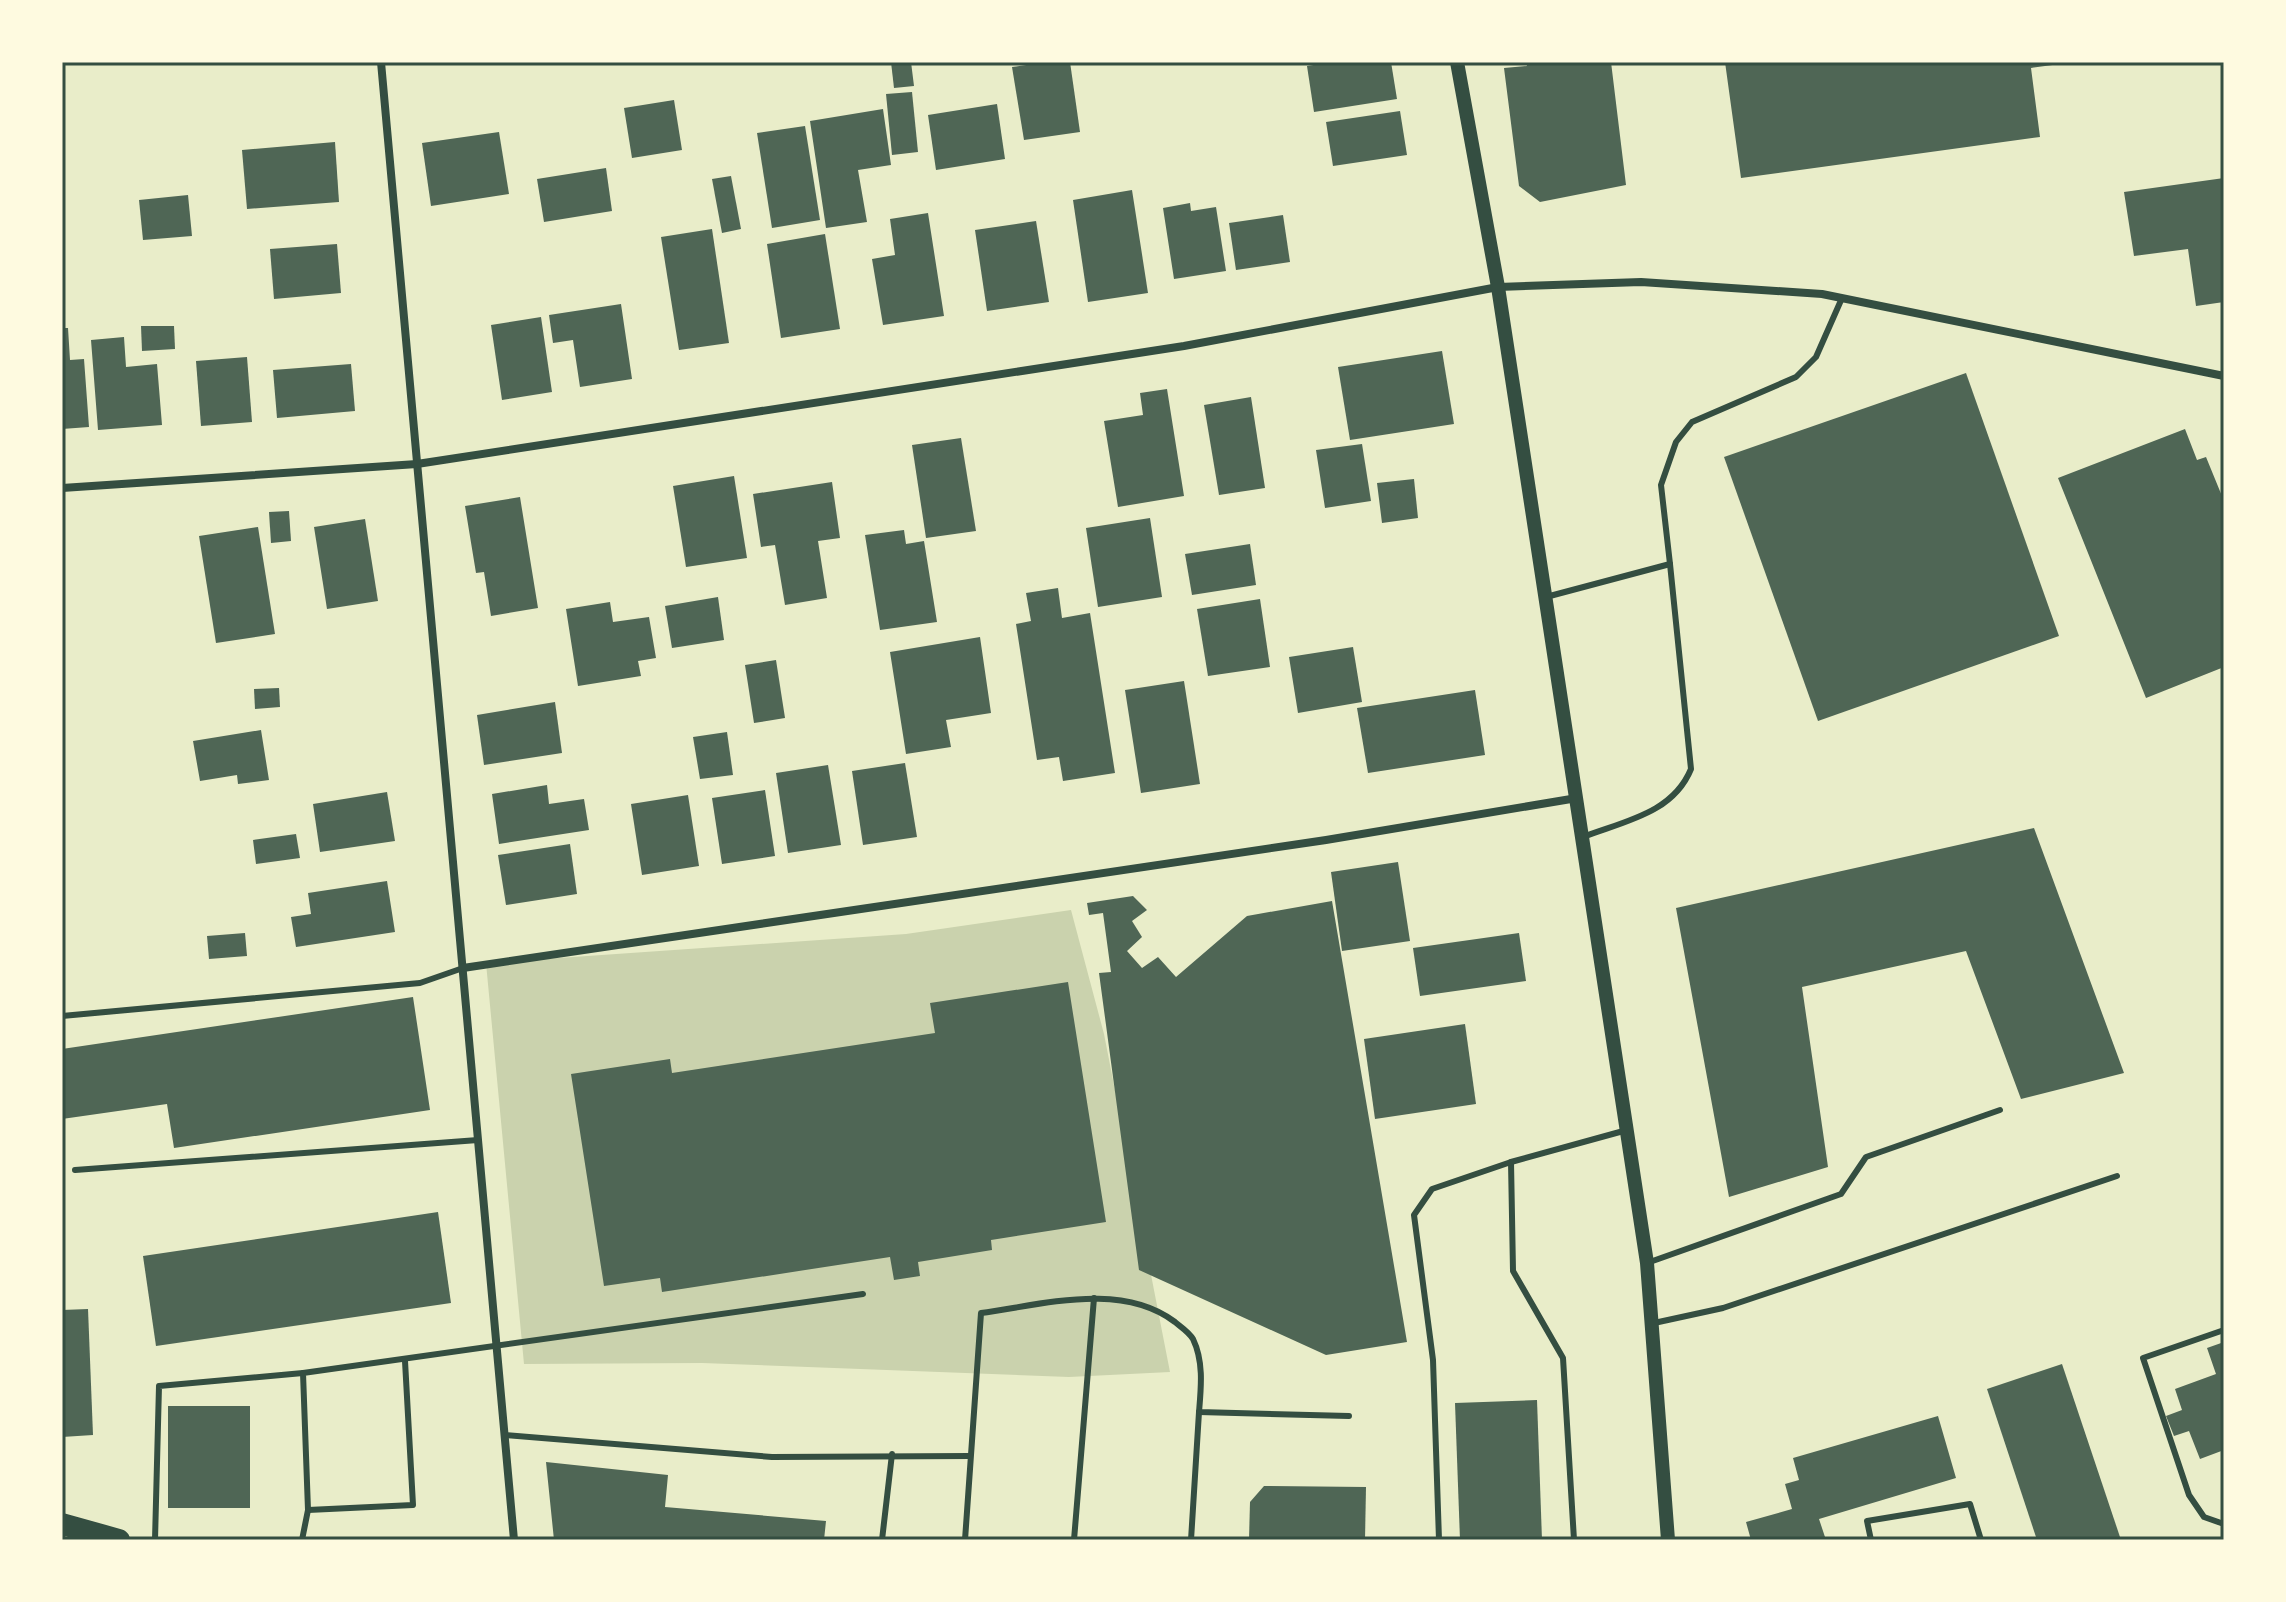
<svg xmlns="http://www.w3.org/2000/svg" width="2286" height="1602" viewBox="0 0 2286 1602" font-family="'Alegreya Sans',sans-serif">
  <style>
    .green { fill: #cad2ad }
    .building { fill: #4f6655 }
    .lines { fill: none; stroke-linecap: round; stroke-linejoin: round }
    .service { stroke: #344e41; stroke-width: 6 }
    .minor { stroke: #344e41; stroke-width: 8 }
    .tertiary { stroke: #344e41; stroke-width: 14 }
    .trunk { stroke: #344e41; stroke-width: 22 }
    .neatline { fill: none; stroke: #344e41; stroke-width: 3 }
  </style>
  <rect width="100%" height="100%" fill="#e9edc9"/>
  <!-- green -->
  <polygon class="green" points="1071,910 1104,1034 1170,1372 1069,1377 702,1363 524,1364 486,963 906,934"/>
  <!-- building -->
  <g class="building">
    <polygon points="891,62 911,62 914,86 894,88"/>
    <polygon points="1047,62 1070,62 1080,132 1024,140 1012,67"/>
    <polygon points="1333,62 1391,62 1397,99 1314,112 1307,66"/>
    <polygon points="1526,62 1611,62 1626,185 1540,202 1519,186 1504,68 1527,66"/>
    <polygon points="1725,62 2060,62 2060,64 2031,68 2040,137 1741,178"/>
    <polygon points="912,92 918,152 892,155 886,94"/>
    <polygon points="674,100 682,150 632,158 624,108"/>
    <polygon points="997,104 1005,159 936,170 928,115"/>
    <polygon points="883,109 891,165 858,170 867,222 826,228 810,121"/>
    <polygon points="1400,111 1407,155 1333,166 1326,122"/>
    <polygon points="805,126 820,220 772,228 757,133"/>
    <polygon points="499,132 509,194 431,206 422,143"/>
    <polygon points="335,142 339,202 247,209 242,150"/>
    <polygon points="606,168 612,211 544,222 537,179"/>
    <polygon points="731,176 741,229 722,233 712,179"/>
    <polygon points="2224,178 2224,302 2196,306 2188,249 2134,256 2124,192"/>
    <polygon points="1132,190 1148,293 1088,302 1073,200"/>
    <polygon points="188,195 192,236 143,240 139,200"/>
    <polygon points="1190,203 1191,211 1216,207 1226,271 1174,279 1163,208"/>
    <polygon points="928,213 944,316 883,325 872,259 895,255 890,219"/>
    <polygon points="1283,215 1290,262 1236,270 1229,223"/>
    <polygon points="1036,221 1049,302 987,311 975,230"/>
    <polygon points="712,229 729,343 679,350 661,237"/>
    <polygon points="825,234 840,329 781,338 767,244"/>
    <polygon points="337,244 341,293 274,299 270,249"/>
    <polygon points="621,304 632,379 580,387 573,340 553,343 549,315"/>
    <polygon points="541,317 552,392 502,400 491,325"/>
    <polygon points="141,326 174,326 175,349 142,351"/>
    <polygon points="62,328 68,328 70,360 84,359 89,427 62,429"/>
    <polygon points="124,337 126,367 157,364 162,425 98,430 91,340"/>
    <polygon points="1442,351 1454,424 1350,440 1338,367"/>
    <polygon points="247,357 252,422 201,426 196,361"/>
    <polygon points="351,364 355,411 277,418 273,370"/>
    <polygon points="1966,373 2059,636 1818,721 1724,457"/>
    <polygon points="1167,389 1184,496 1118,507 1104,421 1143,415 1140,393"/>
    <polygon points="1251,397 1265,488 1219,495 1204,405"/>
    <polygon points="2185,429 2197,460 2206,457 2224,501 2224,667 2146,698 2058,478"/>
    <polygon points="961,438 976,531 926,538 912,445"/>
    <polygon points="1362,444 1371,501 1325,508 1316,450"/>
    <polygon points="734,476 747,558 686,567 673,486"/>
    <polygon points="1414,479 1418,518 1382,523 1377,483"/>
    <polygon points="832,482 840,538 818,541 827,598 785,605 775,545 761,547 753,494"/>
    <polygon points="520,497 538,608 491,616 484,572 476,573 465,506"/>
    <polygon points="289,511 291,541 271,543 269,512"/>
    <polygon points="1150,518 1162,597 1098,607 1086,528"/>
    <polygon points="365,519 378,601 327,609 314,527"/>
    <polygon points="258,527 275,634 216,643 199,536"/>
    <polygon points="904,530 906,544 924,541 937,622 880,630 865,535"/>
    <polygon points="1250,544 1256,585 1192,595 1185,554"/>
    <polygon points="1058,588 1062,618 1090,613 1115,773 1063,781 1059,757 1037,760 1016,624 1031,621 1026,593"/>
    <polygon points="718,597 724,640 672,648 665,606"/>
    <polygon points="1260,599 1270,667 1208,676 1197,609"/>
    <polygon points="610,602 613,622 649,617 656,658 638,661 641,676 578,686 566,609"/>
    <polygon points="980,637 991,713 946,720 951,747 906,754 890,652"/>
    <polygon points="1353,647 1362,702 1298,713 1289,657"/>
    <polygon points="776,660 785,718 754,723 745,665"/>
    <polygon points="1184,681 1200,784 1141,793 1125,690"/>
    <polygon points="279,688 280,707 255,709 254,689"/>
    <polygon points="1475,690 1485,755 1368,773 1357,708"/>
    <polygon points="555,702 562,753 484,765 477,715"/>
    <polygon points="261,730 269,780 238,784 237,775 200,781 193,741"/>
    <polygon points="727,732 733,775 700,779 693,737"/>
    <polygon points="905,763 917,837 863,845 852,771"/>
    <polygon points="828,765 841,845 788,853 776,773"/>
    <polygon points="547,785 549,804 584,799 589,830 499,844 492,794"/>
    <polygon points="765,790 775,856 722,864 712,798"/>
    <polygon points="387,792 395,841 320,852 313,804"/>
    <polygon points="688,795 699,866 642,875 631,804"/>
    <polygon points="2034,828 2124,1073 2021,1099 1966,951 1802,987 1828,1167 1729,1197 1676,908"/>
    <polygon points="296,834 300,858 256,864 253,840"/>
    <polygon points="570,844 577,894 506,905 498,855"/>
    <polygon points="1398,862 1410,941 1342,951 1331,872"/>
    <polygon points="387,881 395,932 296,947 291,917 311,914 308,893"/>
    <polygon points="1133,896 1147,910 1132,921 1142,937 1127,951 1142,968 1158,957 1176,977 1247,916 1332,901 1407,1342 1326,1355 1139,1270 1099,973 1111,972 1103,913 1089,915 1087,903"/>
    <polygon points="245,933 247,956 209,959 207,936"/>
    <polygon points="1519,933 1526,981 1420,996 1413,948"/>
    <polygon points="1068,982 1106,1222 991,1240 992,1250 918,1262 920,1276 894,1280 890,1257 662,1292 660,1278 604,1286 571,1074 670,1059 672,1073 935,1033 930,1003"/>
    <polygon points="413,997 430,1110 174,1148 167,1104 62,1119 62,1049"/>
    <polygon points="1465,1024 1476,1104 1375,1119 1364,1039"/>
    <polygon points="438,1212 451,1303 156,1346 143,1256"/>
    <polygon points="88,1309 93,1435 62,1437 62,1310"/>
    <polygon points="2224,1342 2224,1450 2200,1459 2189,1431 2174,1436 2166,1416 2182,1410 2175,1389 2216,1374 2207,1348"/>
    <polygon points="2062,1364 2121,1540 2037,1540 1987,1389"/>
    <polygon points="1537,1400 1542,1540 1460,1540 1455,1403"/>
    <rect x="168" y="1406" width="82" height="102"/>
    <polygon points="1938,1416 1956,1478 1819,1519 1826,1540 1751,1540 1746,1522 1792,1509 1785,1484 1799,1480 1793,1458"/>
    <polygon points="546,1462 668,1475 665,1507 826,1521 824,1540 554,1540"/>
    <polygon points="1264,1486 1366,1487 1365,1540 1249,1540 1250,1502"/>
  </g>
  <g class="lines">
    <!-- service -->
    <g class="service">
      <polyline points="1546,597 1670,564 1661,485 1676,442 1692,422 1796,377 1816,357 1842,298"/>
      <path d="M1583 837C1625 821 1673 813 1691 769L1670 564"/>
      <polyline points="62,1016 420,983 463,968"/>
      <polyline points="1511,1162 1513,1271 1563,1358 1574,1540"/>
      <polyline points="75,1170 478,1140"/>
      <polyline points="1647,1263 1841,1194 1866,1157 2000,1110"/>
      <polyline points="1654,1323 1723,1308 2117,1176"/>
      <polyline points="2224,1330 2143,1358 2189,1495 2204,1517 2224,1524"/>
      <polyline points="505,1435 772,1457 970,1456"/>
      <polyline points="308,1510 413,1505 405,1361"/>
      <polyline points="155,1540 159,1386 303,1373"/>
      <polyline points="302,1540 308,1510 303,1373 863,1294"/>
      <polyline points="882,1540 892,1454"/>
      <path d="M965 1540 981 1313C1042 1305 1121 1281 1175 1322 1181 1327 1189 1332 1193 1339 1204 1362 1201 1388 1199 1412L1349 1416"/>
      <polyline points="1074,1540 1094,1298"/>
      <polyline points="1191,1540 1199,1412"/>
      <polyline points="1439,1540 1433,1360 1414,1215 1432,1189 1511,1162 1627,1130"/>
      <polyline points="1871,1540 1867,1521 1970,1504 1981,1540"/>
    </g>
    <!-- minor -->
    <g class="minor">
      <polyline points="381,62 514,1540"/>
      <polyline points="62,488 417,464 1184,346 1498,287 1641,282 1822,294 2224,376"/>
      <polyline points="463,968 1326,840 1577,798"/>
    </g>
    <!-- tertiary -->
    <polyline class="tertiary" points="1457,62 1498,287 1647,1263 1668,1540"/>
    <!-- trunk -->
    <polyline class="trunk" points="62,1524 119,1540"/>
  </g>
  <!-- border -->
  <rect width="2286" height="1602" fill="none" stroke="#fefae0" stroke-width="128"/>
  <rect x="64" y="64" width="2158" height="1474" class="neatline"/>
</svg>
